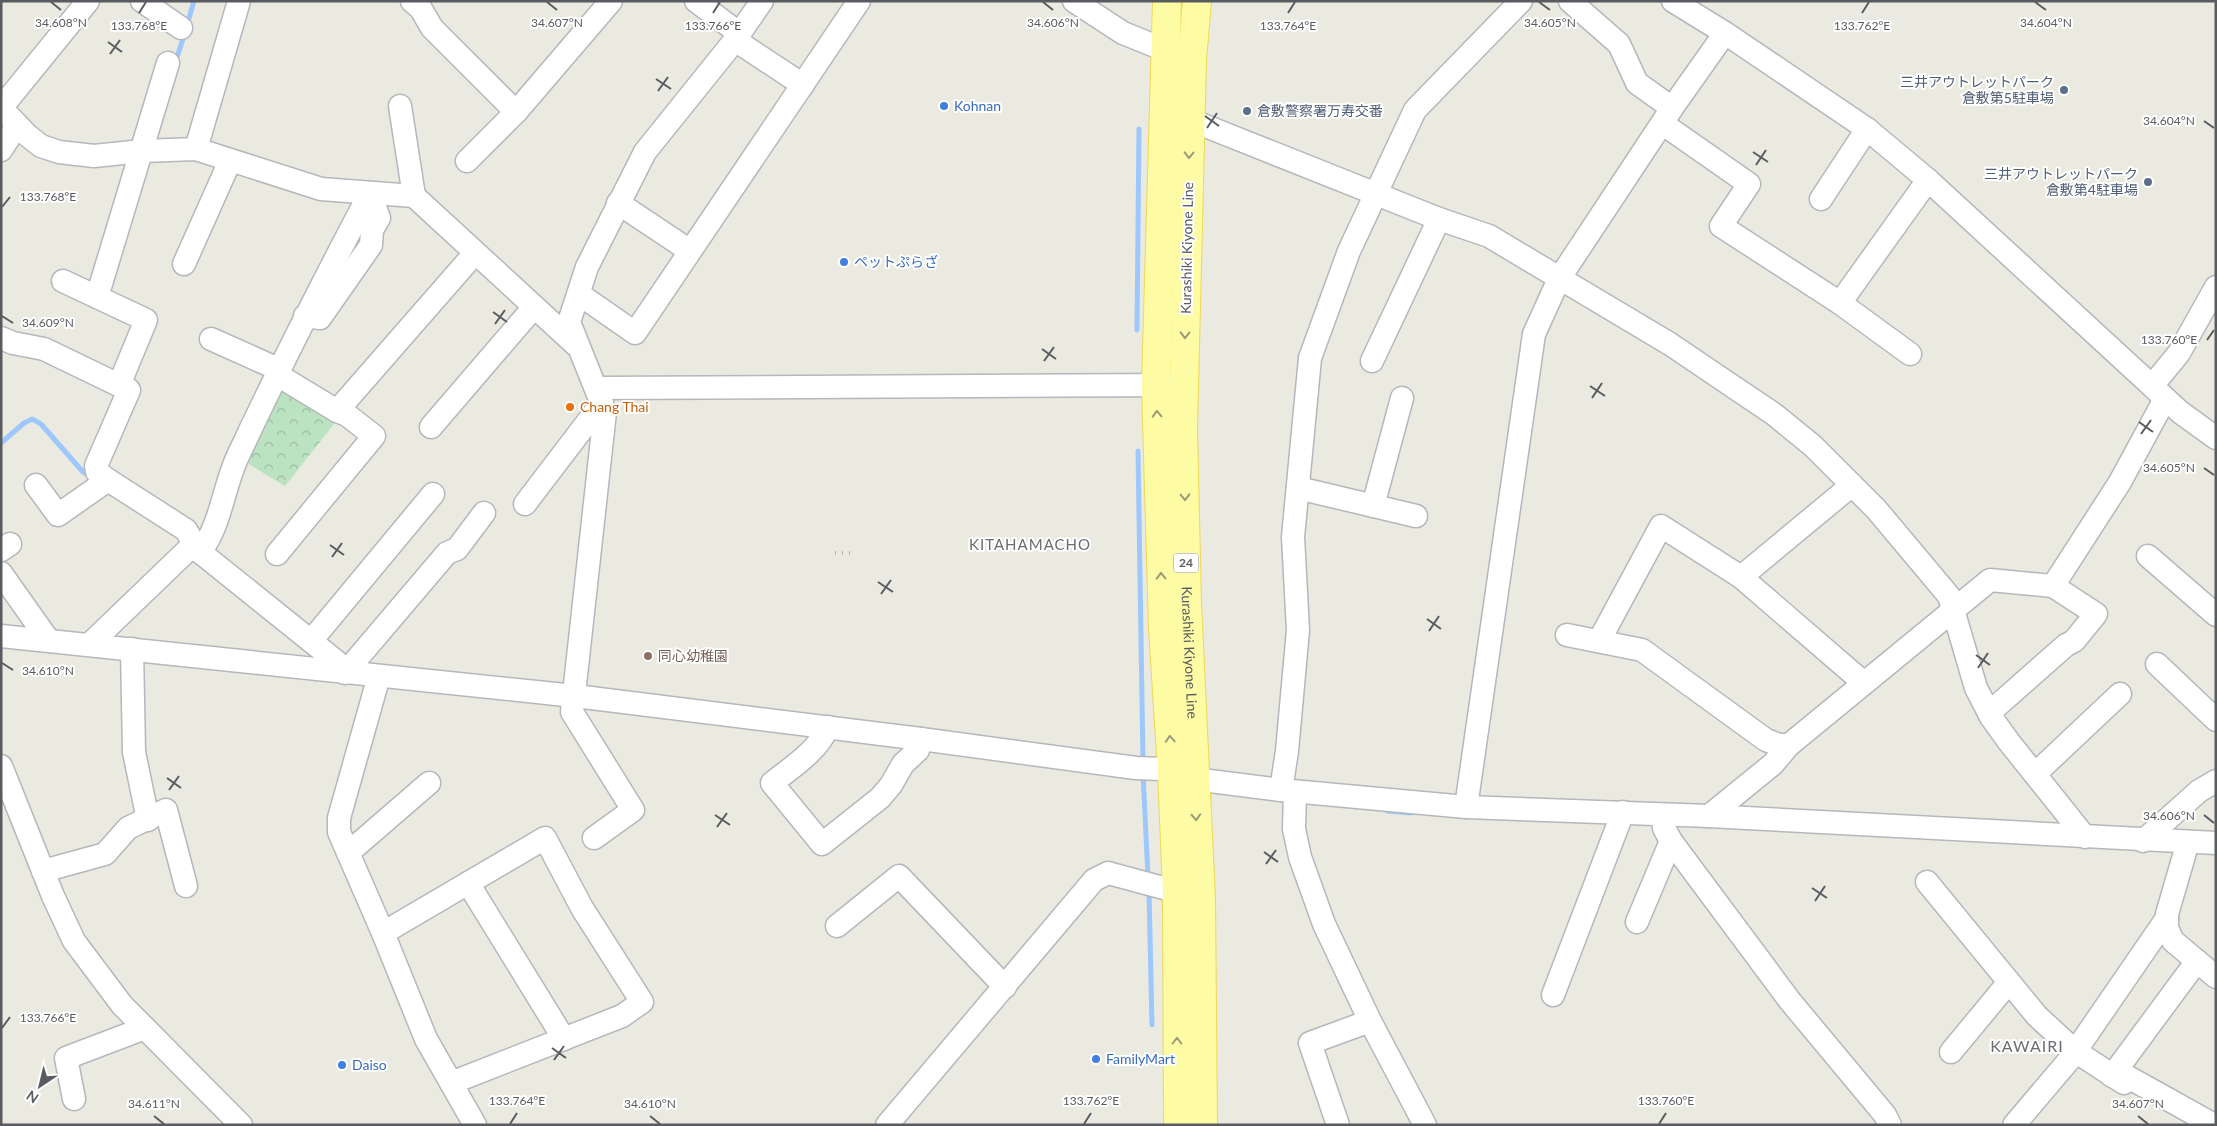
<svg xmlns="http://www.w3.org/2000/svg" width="2217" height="1126" viewBox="0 0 2217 1126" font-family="Lato,'Noto Sans JP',sans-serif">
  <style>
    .park { fill: url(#park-crowns) }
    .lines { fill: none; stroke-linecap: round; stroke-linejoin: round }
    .stream { stroke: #9ec7fd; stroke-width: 5 }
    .minor-casing { stroke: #b5b7bc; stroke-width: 25 }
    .major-casing { stroke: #eed856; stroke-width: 30 }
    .minor { stroke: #fff; stroke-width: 22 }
    .major { stroke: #fdfba3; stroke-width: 28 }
    .rail { stroke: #b1b2b2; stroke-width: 4; stroke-dasharray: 1 6; stroke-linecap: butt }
    .oneway { stroke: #9a9b7b }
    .ticks { fill: none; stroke: #585b60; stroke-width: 2 }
    .service-dot { fill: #5c6f8a; stroke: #fff; stroke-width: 2 }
    .shop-dot { fill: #3f7fe0; stroke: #fff; stroke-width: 2 }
    .food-dot { fill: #e8710a; stroke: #fff; stroke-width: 2 }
    .education-dot { fill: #8d6e63; stroke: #fff; stroke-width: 2 }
    .labels { text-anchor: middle; stroke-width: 4; stroke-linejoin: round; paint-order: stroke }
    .shield { fill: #fff; stroke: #8a8c90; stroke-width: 1 }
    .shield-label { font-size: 12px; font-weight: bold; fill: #585b60 }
    .service-label { font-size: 14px; fill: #4e5e75; stroke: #fff; text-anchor: end }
    .shop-label { font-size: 14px; fill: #366cbe; stroke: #fff; text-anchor: start }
    .street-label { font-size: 14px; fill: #585b60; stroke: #fff }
    .food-label { font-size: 14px; fill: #c56008; stroke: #fff; text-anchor: start }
    .education-label { font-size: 14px; fill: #785e54; stroke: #fff; text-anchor: start }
    .neighbourhood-label { font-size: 15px; letter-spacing: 1px; fill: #696d72; stroke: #fff }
    .quarter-label { font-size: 16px; letter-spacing: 1px; fill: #696d72; stroke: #fff }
    .ticks-label { font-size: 12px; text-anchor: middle; fill: #585b60; stroke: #fff; stroke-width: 4; stroke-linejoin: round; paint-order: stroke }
  </style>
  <defs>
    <pattern id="park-crowns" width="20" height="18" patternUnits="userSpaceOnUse" patternTransform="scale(1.25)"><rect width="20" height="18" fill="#bce3c1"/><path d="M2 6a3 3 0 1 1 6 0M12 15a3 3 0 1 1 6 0" fill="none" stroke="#9cbba0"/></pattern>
  </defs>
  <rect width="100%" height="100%" fill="#ebeae0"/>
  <!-- park -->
  <polygon class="park" points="277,380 338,419 285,486 239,458"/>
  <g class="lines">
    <!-- stream -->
    <g class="stream">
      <polyline points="187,25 194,1"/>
      <polyline points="175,63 185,33"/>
      <polyline points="1137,330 1139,129"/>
      <polyline points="1,443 24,423 32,419 41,424 83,472 91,477"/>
      <polyline points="1138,451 1143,762"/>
      <polyline points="1143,773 1148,877"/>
      <polyline points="1387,811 1411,813"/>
      <polyline points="1149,891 1152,1025"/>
    </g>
    <!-- minor casing -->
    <g class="minor-casing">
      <g id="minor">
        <polyline points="142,1 181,28"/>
        <polyline points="412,1 421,9 432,28 516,112"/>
        <polyline points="696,1 740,34"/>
        <polyline points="1074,1 1123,33 1180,56"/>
        <polyline points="1570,1 1619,44 1637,83 1672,108"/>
        <polyline points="1673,1 1725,33 1867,129 1928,180 2152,386 2179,353 2216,287"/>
        <polyline points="735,40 803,85"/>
        <polyline points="400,106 414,196"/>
        <polyline points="1,108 27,135 41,146 59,152 94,156 142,151 196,149 321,189 414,196 576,345"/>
        <polyline points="1,108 88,1"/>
        <polyline points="1663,124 1749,184 1721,226 1840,303 1928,180"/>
        <polyline points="1190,128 1203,125 1439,219 1489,236 1670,344 1775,415 1813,446 1876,509 1949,596 1976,688 1991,717 2009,742 2085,837"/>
        <polyline points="196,149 239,1"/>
        <polyline points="1,150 17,125"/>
        <polyline points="467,161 516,112 611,1"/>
        <polyline points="1821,199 1867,129"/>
        <polyline points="618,203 690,251"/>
        <polyline points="184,264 230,161"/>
        <polyline points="63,281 146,320 119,385"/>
        <polyline points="579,294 635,333 859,1"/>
        <polyline points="97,297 168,63"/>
        <polyline points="1840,303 1910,354"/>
        <polyline points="305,316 320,318 371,245 372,230 379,218 370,193"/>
        <polyline points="1,338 13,343 44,349 129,390 96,466 97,472 108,480"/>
        <polyline points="211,339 278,369"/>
        <polyline points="1372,361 1439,219"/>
        <polyline points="276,374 337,411 347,415 374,436 277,554"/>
        <polyline points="597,388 1173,385"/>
        <polyline points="2154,388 2180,412 2216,438"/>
        <polyline points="337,411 475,253"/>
        <polyline points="431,427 534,307"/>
        <polyline points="36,485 58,515 108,480 186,530 194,544"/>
        <polyline points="1298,488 1416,516"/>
        <polyline points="525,504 602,403"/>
        <polyline points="1373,506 1402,398"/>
        <polyline points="1,550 10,544"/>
        <path d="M200 552C221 525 223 489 237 458 279 368 324 280 370 193"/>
        <polyline points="2148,556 2216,615"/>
        <polyline points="1,573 49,641"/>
        <polyline points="1741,577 1852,485"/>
        <polyline points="1567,635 1642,650 1766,740 1779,745 1789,745 1990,580 2053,586 2120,482 2165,399"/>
        <polyline points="1,636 575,696 921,739 1136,768 1188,770"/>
        <polyline points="311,641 433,494"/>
        <polyline points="1599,641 1661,526 1741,577 1864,683"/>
        <polyline points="90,644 194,544 200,552 337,662 345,673 447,553 457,549 484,513"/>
        <polyline points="132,649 134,752 148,820"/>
        <polyline points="2157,664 2216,720"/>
        <polyline points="379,676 339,818 339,832 383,933 426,1039 475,1125"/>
        <polyline points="1989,713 2066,645 2074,641 2096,614 2053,586"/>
        <path d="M828 727C817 752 792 767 772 783L822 844 880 798 891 785 903 764 918 750 921 739"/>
        <polyline points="1,766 53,896 74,941 122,1005 241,1125"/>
        <polyline points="2035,774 2120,694"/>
        <polyline points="1194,779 1281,790 1466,807 1709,816 2216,843"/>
        <polyline points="1281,790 1287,751 1298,630 1293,537 1310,358 1349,251 1415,110 1521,1"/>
        <polyline points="1295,792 1294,829 1300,857 1324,924 1370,1021 1425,1125"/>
        <polyline points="1466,807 1534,334 1559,279 1672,108 1725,33"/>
        <polyline points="1663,815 1664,828 1671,841 1790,1001 1885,1115 1890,1125"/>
        <polyline points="1709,816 1773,764 1789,745"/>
        <polyline points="594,838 633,810 572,712 605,412 569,322 587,267 645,152 735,40 762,1"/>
        <polyline points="2143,841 2199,791 2216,781"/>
        <polyline points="2188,842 2167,914 2167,928 2173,941 2216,977"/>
        <polyline points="348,853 429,783"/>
        <polyline points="43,871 105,854 128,828 166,810 186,886"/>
        <polyline points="1927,882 2037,1016 2075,1051 2124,1083 2128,1077 2214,1125"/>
        <polyline points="468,883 564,1039"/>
        <polyline points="1637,922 1671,841"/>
        <polyline points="837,926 899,876 1005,987"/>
        <polyline points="383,933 545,838 582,908 642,1002 622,1016 451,1083"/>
        <polyline points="1553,995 1623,812"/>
        <polyline points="1951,1052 2009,982"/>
        <polyline points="2112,1076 2197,961"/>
        <polyline points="74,1099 66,1058 145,1028"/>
        <polyline points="887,1125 1094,880 1108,873 1193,896"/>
        <polyline points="1338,1125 1310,1043 1370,1021"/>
        <polyline points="2014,1125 2070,1059 2167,918"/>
      </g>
    </g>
    <!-- major casing -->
    <g class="major-casing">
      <g id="major">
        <polyline points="1167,1 1156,385 1163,628 1172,770 1177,892 1178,1125"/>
        <path id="s1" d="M1197 1 1192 60 1183 429 1187 603 1201 899 1203 1125"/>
      </g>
    </g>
    <!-- minor -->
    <use href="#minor" class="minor"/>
    <!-- major -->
    <use href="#major" class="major"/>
    <!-- rail -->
    <polyline class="rail" points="835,553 852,553"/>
  </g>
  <!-- one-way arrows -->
  <defs><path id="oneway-chevron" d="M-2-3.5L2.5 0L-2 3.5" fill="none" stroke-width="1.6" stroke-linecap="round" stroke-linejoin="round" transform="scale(1.25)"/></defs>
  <g class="oneway">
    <use href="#oneway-chevron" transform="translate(1189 155) rotate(91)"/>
    <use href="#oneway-chevron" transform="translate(1185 335) rotate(91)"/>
    <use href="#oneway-chevron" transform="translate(1157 414) rotate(-92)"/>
    <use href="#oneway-chevron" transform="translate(1185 497) rotate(89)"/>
    <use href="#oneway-chevron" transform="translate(1161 576) rotate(-91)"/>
    <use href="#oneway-chevron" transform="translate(1170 739) rotate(-94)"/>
    <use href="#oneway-chevron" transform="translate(1196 817) rotate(87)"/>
    <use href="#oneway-chevron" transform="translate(1177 1041) rotate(-90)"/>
  </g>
  <!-- ticks -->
  <path class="ticks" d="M51 2 61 10M547 2 557 10M1043 2 1053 10M1539 2 1550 10M2035 2 2046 10M139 13 146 2M713 13 720 2M1288 13 1295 2M1862 13 1869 2M108 42 122 52M110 54 120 40M656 79 671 89M658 91 668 77M1205 116 1219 126M2204 121 2214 128M1207 128 1217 113M1753 152 1768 162M1756 165 1766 150M2 207 10 197M493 312 507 322M2 316 13 323M495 324 505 310M2207 340 2214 330M1042 349 1056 359M1044 361 1054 347M1590 386 1605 396M1592 398 1602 383M2139 422 2153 432M2141 434 2151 420M2204 468 2214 475M330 545 344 555M332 557 342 543M878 582 893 592M881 594 891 580M1427 619 1441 629M1429 631 1439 616M1976 655 1990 665M2 663 13 670M1978 668 1988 653M167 778 181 788M169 790 179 776M715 815 730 825M2204 815 2214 823M717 827 727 813M1264 852 1278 862M1266 864 1276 850M1812 888 1827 898M1815 901 1825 886M2 1028 10 1017M552 1048 566 1058M554 1060 564 1046M154 1116 164 1124M650 1116 660 1124M2138 1116 2148 1124M510 1124 517 1113M1084 1124 1091 1113M1659 1124 1666 1113"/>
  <!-- markers -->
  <g class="service-dot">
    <circle cx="2064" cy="90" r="5"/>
    <circle cx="1247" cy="111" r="5"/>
    <circle cx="2148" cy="182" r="5"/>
  </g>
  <g class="shop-dot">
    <circle cx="944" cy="106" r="5"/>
    <circle cx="844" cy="262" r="5"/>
    <circle cx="1096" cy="1059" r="5"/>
    <circle cx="342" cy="1065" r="5"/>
  </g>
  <circle class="food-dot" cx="570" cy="407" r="5"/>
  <circle class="education-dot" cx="648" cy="656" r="5"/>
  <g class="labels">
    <!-- shield labels -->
    <rect class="shield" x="1173.5" y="553.5" width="25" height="19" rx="4"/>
    <g class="shield-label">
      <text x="1186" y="567">24</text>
    </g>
    <!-- service labels -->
    <g class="service-label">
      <text x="2054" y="87">三井アウトレットパーク<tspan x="2054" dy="16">倉敷第5駐車場</tspan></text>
      <text x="1257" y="116" text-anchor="start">倉敷警察署万寿交番</text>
      <text x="2138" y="179">三井アウトレットパーク<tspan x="2138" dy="16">倉敷第4駐車場</tspan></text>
    </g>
    <!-- shop labels -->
    <g class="shop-label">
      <text x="954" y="111">Kohnan</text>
      <text x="854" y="267">ペットぷらざ</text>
      <text x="1106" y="1064">FamilyMart</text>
      <text x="352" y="1070">Daiso</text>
    </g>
    <!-- street labels -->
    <g class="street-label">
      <text transform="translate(1187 248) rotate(-89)" y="5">Kurashiki Kiyone Line</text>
      <text dy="5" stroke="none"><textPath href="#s1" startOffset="652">Kurashiki Kiyone Line</textPath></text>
    </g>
    <!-- food labels -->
    <g class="food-label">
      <text x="580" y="412">Chang Thai</text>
    </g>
    <!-- education labels -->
    <g class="education-label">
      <text x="658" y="661">同心幼稚園</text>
    </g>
    <!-- neighbourhood labels -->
    <g class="neighbourhood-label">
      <text x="1030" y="550">KITAHAMACHO</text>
    </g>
    <!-- quarter labels -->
    <g class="quarter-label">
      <text x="2027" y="1052">KAWAIRI</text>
    </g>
  </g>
  <g class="ticks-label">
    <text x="2046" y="27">34.604°N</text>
    <text x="61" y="27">34.608°N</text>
    <text x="557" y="27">34.607°N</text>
    <text x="1053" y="27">34.606°N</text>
    <text x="1550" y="27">34.605°N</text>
    <text x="139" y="30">133.768°E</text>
    <text x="713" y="30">133.766°E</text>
    <text x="1288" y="30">133.764°E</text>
    <text x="1862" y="30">133.762°E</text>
    <text x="2169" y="125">34.604°N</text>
    <text x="48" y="201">133.768°E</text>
    <text x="48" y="327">34.609°N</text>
    <text x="2169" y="344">133.760°E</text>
    <text x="2169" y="472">34.605°N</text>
    <text x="48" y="675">34.610°N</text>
    <text x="2169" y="820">34.606°N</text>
    <text x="48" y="1022">133.766°E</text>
    <text x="517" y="1105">133.764°E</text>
    <text x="1091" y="1105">133.762°E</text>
    <text x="1666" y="1105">133.760°E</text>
    <text x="154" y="1108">34.611°N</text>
    <text x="650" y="1108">34.610°N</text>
    <text x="2138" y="1108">34.607°N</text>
  </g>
  <!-- border -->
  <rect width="2217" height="1126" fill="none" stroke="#585b60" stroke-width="5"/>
  <!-- north arrow -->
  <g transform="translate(40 1086) rotate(215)" stroke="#ffffff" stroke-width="4" paint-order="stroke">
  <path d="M0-4L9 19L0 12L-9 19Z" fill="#585b60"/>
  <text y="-8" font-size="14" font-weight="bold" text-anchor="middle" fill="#585b60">N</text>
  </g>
</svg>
